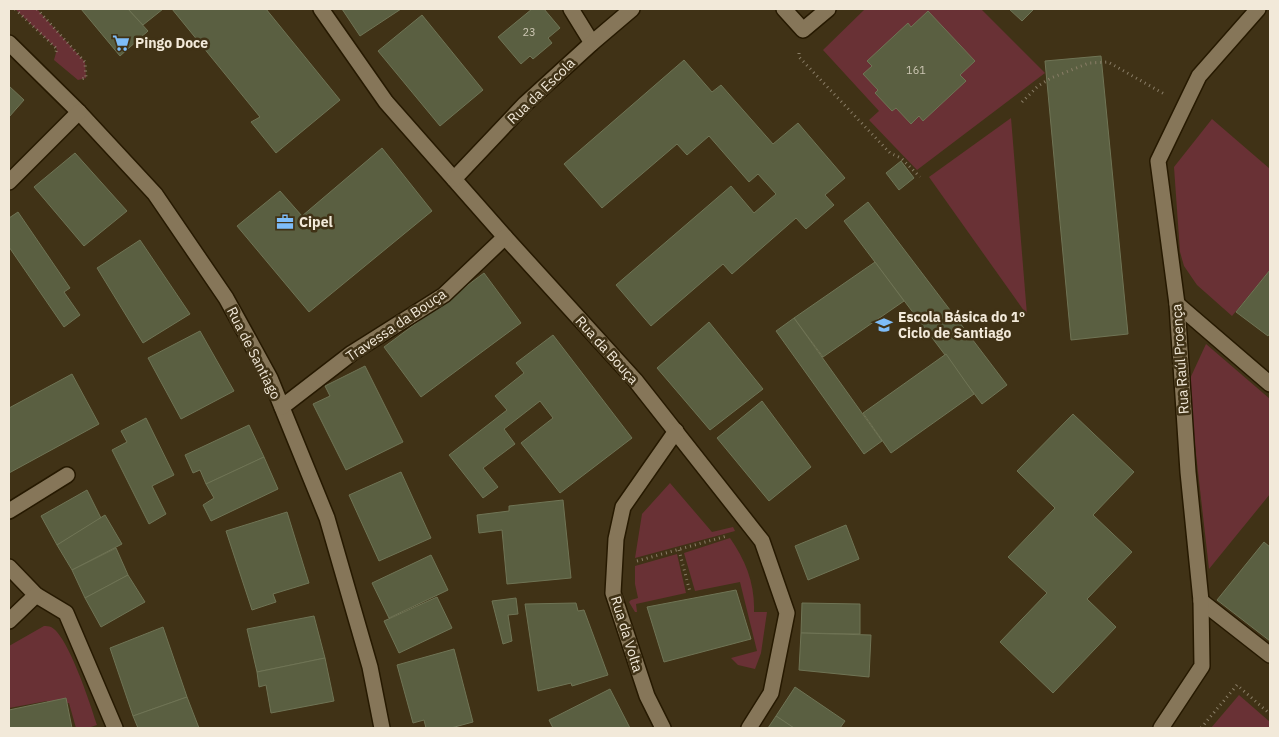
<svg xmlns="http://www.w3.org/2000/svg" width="1279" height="737" viewBox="0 0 1279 737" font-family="'IBM Plex Sans',sans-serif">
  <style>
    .green { fill: #693135 }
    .building { fill: #5a5f41; stroke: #6f7455 }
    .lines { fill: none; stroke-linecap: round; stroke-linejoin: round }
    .street-casing { stroke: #261900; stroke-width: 18 }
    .path { stroke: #8a7e67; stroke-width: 3; stroke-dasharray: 1 4; stroke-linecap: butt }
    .street { stroke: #867659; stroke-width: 15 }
    .labels { text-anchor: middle; stroke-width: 5; stroke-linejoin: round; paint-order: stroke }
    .number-label { font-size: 11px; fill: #ccc6b3 }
    .poi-label { font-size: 14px; font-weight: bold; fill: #f2e9d9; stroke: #403216; text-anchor: start }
    .street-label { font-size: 14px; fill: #f2e9d9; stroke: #403216 }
  </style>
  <rect width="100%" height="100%" fill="#403216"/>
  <!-- green -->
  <g class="green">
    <polygon points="15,9 37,9 85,62 86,78 78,80 54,60 57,49"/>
    <polygon points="865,9 981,9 1045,73 917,170 869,120 879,111 823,50"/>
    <polygon points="1011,118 1027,315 929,177"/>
    <polygon points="1212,119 1270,169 1270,270 1232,316 1197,285 1184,266 1180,252 1174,167"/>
    <polygon points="1206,344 1270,399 1270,494 1209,569 1188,383"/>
    <polygon points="670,483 712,532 733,527 735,531 635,558 642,514"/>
    <path d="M730 538C746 561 755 584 754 612H767L761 653 755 669 738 665 731 658 757 651 740 582 695 591 684 553Z"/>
    <polygon points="677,554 686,593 636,604 637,612 635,612 629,602 631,600 638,598 635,584 635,566"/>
    <path d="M44 626C46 626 49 626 51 627 68 635 91 706 97 725L88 728H76L69 703 47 706V701L9 708V646Z"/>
    <polygon points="1239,695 1270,722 1270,728 1211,728"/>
  </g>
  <!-- building -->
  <g class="building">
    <polygon points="81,9 128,9 148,31 120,56"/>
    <polygon points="128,9 163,9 143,25"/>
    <polygon points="172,9 266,9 340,100 276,153 251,122 260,117"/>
    <polygon points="342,9 401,9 360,36"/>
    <polygon points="532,9 544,9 560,28 548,38 552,43 533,59 530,56 521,64 498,37"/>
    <polygon points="1009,9 1034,9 1022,21"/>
    <polygon points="928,11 975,61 960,75 966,81 923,121 919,116 911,124 896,108 892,111 875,93 878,90 863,74 872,66 867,61 908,23 911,27"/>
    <polygon points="422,15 483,90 440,126 378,51"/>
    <polygon points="1101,56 1128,334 1071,340 1045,61"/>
    <polygon points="684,60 712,92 721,85 773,144 798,123 845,178 825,195 834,205 806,229 796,218 732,274 723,264 651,326 616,285 731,186 754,213 776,194 758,174 749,182 709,136 687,155 677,144 602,208 564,164"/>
    <polygon points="9,86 24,100 9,117"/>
    <polygon points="382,148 432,211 309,312 237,226 280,191 302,216"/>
    <polygon points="75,153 127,211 84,246 34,187"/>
    <polygon points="901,161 914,178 899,190 886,173"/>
    <polygon points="868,202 1007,385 982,404 844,221"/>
    <polygon points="18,212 70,288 64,292 80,315 64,327 9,247 9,218"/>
    <polygon points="140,240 190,314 143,343 97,268"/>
    <polygon points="875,262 904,301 823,357 794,318"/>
    <polygon points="1270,270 1270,333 1268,336 1236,312"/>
    <polygon points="484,273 521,323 421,397 384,347"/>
    <polygon points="794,318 882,441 864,454 776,331"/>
    <polygon points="709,322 763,389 710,430 657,368"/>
    <polygon points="200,331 234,391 181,419 148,358"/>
    <polygon points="553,335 632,438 560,493 521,443 553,418 540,401 504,429 515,444 483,468 498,487 483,498 449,455 507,410 495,396 524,373 516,363"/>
    <polygon points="946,354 974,394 891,453 863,413"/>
    <polygon points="365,366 403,442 346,470 313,404 330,396 325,386"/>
    <polygon points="72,374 99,424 9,473 9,408"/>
    <polygon points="762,401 811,467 769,501 717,438"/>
    <polygon points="1073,414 1134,472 1093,515 1132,552 1087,599 1116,627 1053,693 1000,642 1047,593 1008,557 1055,508 1017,471"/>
    <polygon points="146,418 174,475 152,486 166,514 149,524 112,450 127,442 121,431"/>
    <polygon points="249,425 264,457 206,484 200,470 193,473 185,455"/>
    <polygon points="264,457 278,489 211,521 203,505 214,498 206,484"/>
    <polygon points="401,472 431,538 379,561 349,495"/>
    <polygon points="87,490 101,518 57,545 41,516"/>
    <polygon points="563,500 571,578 507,584 502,530 479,533 477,515 509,511 509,506"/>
    <polygon points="287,512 309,583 273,594 276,602 252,610 226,531"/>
    <polygon points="105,515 122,544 72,570 57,545"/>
    <polygon points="846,525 859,559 808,580 795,546"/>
    <polygon points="1264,542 1270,547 1270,641 1217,600"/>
    <polygon points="116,548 128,575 85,598 72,570"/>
    <polygon points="431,555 448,590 389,618 372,583"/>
    <polygon points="128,575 145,602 101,627 85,598"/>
    <polygon points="736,590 751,639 664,662 647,607"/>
    <polygon points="437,597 452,628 399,653 384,621"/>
    <polygon points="516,598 518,614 508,615 512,641 503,644 492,601"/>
    <polygon points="576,603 578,611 584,610 608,675 572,686 571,683 538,691 525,604"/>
    <polygon points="802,603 860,604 860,634 801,633"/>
    <polygon points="314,616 325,658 257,672 247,629"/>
    <polygon points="163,627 187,697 133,716 110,648"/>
    <polygon points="801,633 871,635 869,677 799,670"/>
    <polygon points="454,649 473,722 451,728 426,728 424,720 413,723 397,665"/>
    <polygon points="325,658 334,701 271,713 266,685 259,687 257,672"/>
    <polygon points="795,687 845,721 840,728 794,728 776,716"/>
    <polygon points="610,689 630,728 553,728 549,720"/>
    <polygon points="187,697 199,728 138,728 133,716"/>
    <polygon points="66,698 72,728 9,728 9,710"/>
    <polygon points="776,716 794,728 768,728"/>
  </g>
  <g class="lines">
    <!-- street casing -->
    <g class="street-casing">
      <g id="street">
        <polyline points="321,9 386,102 505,237 635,380 762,541 787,613 771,693 749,728"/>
        <polyline points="571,9 592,43"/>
        <polyline points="784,9 803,30 828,9"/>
        <polyline points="9,43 79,112 155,194 226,298 270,378 327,518 370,667 382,728"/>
        <polyline points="454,179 525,104 592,43 632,9"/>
        <polyline points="9,182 79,112"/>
        <polyline points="1177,304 1270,384"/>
        <polyline points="282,407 352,353 444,295 505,237"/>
        <polyline points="9,511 67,475"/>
        <polyline points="9,567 36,595 66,613 115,728"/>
        <polyline points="1201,601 1270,655"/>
        <polyline points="9,621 36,595"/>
        <polyline points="663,728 647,696 613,593 616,539 623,507 676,431"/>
        <polyline points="1161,728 1202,666 1201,601 1188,472 1177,304 1158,161 1199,76 1258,9"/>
      </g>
    </g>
    <!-- path -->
    <g class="path">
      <polyline points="15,9 57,49 55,55"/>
      <polyline points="37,9 85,62 86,78 80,79"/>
      <polyline points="799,53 799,57 890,153 901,158 920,177"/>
      <polyline points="1022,102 1038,86 1051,78 1089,63 1108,62 1166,95"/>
      <polyline points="679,550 690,592"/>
      <polyline points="637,561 727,536"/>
      <polyline points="1201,728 1237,685 1270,714"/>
    </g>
    <!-- street -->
    <use href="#street" class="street"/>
  </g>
  <!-- icons -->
  <defs>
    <g id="supermarket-bare" transform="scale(1.35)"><path d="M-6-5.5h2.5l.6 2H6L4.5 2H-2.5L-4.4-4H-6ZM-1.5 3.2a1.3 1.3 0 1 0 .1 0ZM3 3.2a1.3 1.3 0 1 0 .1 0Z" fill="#7ebdf9" stroke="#403216" stroke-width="2.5" paint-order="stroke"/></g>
    <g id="office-bare" transform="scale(1.35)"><path d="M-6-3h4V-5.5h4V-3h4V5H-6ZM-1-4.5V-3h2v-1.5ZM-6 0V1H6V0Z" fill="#7ebdf9" stroke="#403216" stroke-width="2.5" paint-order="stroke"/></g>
    <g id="school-bare" transform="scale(1.35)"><path d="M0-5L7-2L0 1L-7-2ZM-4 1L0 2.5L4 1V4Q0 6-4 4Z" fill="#7ebdf9" stroke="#403216" stroke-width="2.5" paint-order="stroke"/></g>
  </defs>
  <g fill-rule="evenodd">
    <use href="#supermarket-bare" x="121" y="43"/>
    <use href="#office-bare" x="285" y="222"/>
    <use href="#school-bare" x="884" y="325"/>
  </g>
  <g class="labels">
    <!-- number labels -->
    <g class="number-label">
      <text x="529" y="36">23</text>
      <text x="916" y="74">161</text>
    </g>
    <!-- poi labels -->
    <g class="poi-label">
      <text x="135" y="48">Pingo Doce</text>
      <text x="299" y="227">Cipel</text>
      <text x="898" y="322">Escola Básica do 1º<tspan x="898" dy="16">Ciclo de Santiago</tspan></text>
    </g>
    <!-- street labels -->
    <g class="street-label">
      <text transform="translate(541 91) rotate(-44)" y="5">Rua da Escola</text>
      <text transform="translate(396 325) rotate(-34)" y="5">Travessa da Bouça</text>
      <text transform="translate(607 350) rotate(48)" y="5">Rua da Bouça</text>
      <text transform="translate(254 353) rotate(63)" y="5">Rua de Santiago</text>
      <text transform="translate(1180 359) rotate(-94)" y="5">Rua Raúl Proença</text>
      <text transform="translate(627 634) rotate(73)" y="5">Rua da Volta</text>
    </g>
  </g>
  <!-- border -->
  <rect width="1279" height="737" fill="none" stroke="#f2e9d9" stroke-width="20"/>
</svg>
